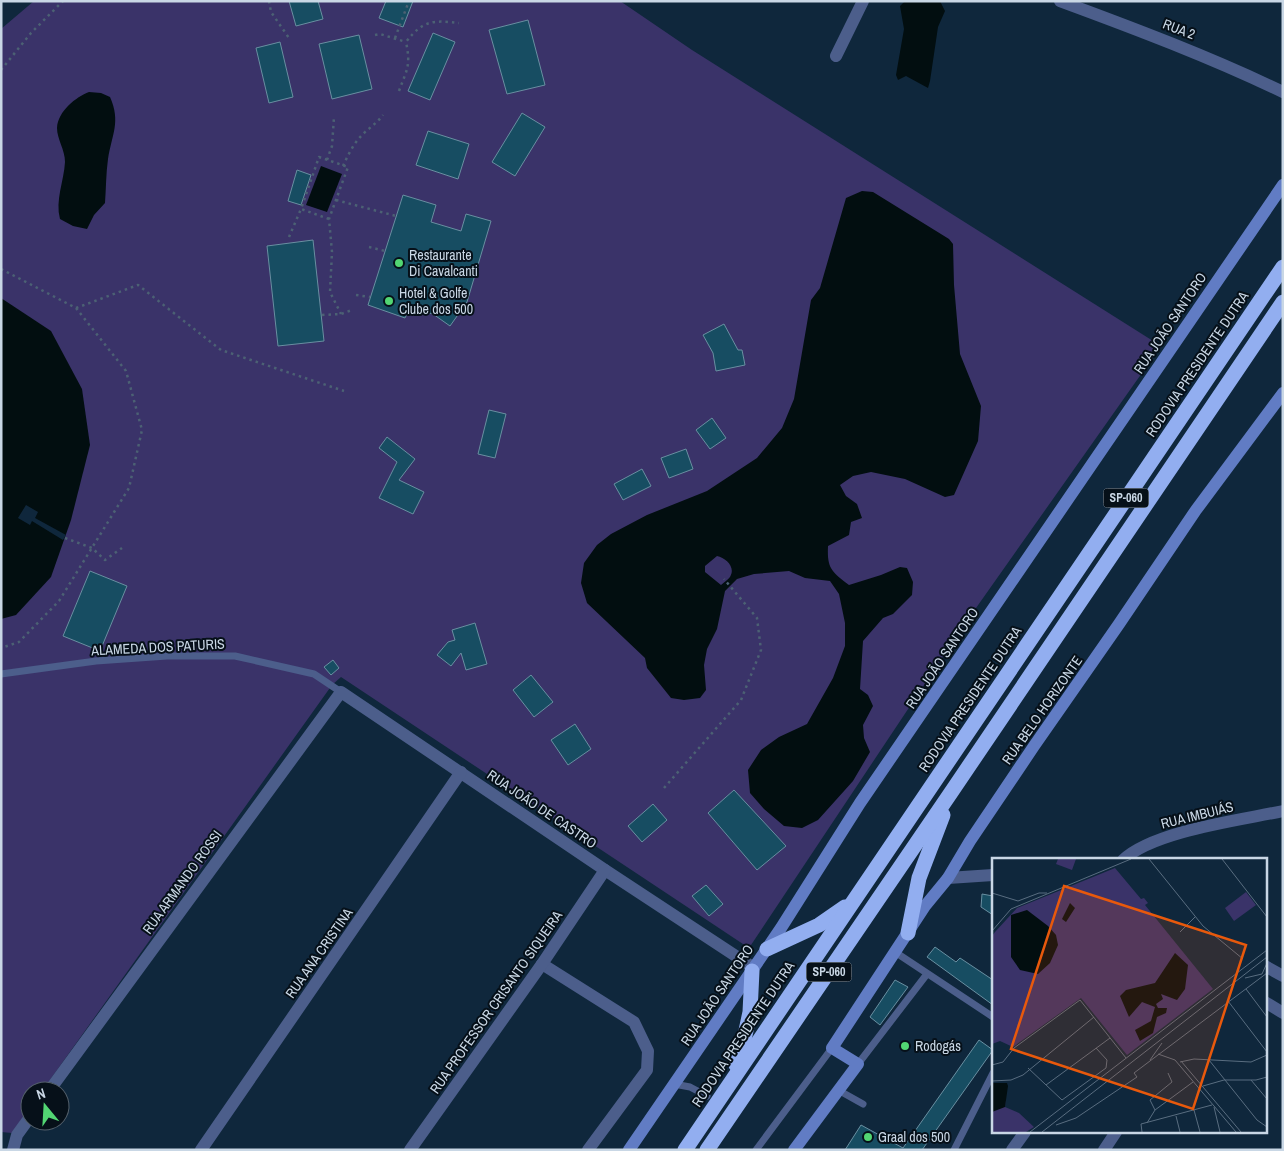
<svg xmlns="http://www.w3.org/2000/svg" width="1284" height="1151" viewBox="0 0 1284 1151" font-family="'Archivo Narrow',sans-serif">
  <style>
    .green { fill: #3a3369 }
    .water { fill: #020e10; fill-rule: evenodd }
    .pier { fill: #0f273c }
    .building { fill: #174d62; stroke: #698fa1 }
    .lines { fill: none; stroke-linecap: round; stroke-linejoin: round }
    .path { stroke: #4c6174; stroke-width: 2.5; stroke-dasharray: 2.5 4; stroke-linecap: butt }
    .lane { stroke: #4c5e8b; stroke-width: 7 }
    .street { stroke: #4c5e8b; stroke-width: 12 }
    .secondary { stroke: #617cc4; stroke-width: 12 }
    .highway { stroke: #92aef0; stroke-width: 15 }
    .poi-dot { fill: #52d673; stroke: #061019; stroke-width: 2 }
    .labels { text-anchor: middle; stroke-width: 4; stroke-linejoin: round; paint-order: stroke }
    .shield { fill: #061019; stroke: #8e9ba8; stroke-width: 1 }
    .shield-label { font-size: 12px; font-weight: bold; fill: #c9d7e5 }
    .street-label { font-size: 14px; fill: #c9d7e5; stroke: #061019 }
    .poi-label { font-size: 14px; fill: #c9d7e5; stroke: #061019; text-anchor: start }
    .inset-road { fill: none; stroke: #596d80; stroke-width: 1 }
    .view { fill: #e8590c; fill-opacity: 0.15; stroke: #e8590c; stroke-width: 2.5 }
    .inset-edge { fill: none; stroke: #c9d7e5; stroke-width: 2.5 }
  </style>
  <rect width="100%" height="100%" fill="#0f273c"/>
  <!-- green -->
  <polygon class="green" points="34,1 620,1 692,50 1161,346 964,625 749,948 341,677 332,685 42,1091 30,1091 30,1107 12,1133 1,1132 1,29"/>
  <!-- water -->
  <g class="water">
    <polygon points="905,1 940,1 945,11 938,27 930,81 928,88 906,76 898,80 896,75 904,29 900,6"/>
    <path d="M89 92 101 93 110 97C121 122 112 134 108 159 106 173 106 189 105 203L94 215 87 229 73 226 60 219C55 200 64 181 65 162 65 150 57 139 57 128 58 111 76 97 89 92Z"/>
    <polygon points="321,166 342,174 327,212 306,205"/>
    <path d="M862 191 873 192 949 239 953 244 954 285 960 354 981 406 978 441 954 495 945 497 905 479 871 472 853 476 840 485 846 496 857 504 862 518 851 522 849 535 828 546C827 568 831 571 849 585L881 575 900 567 907 568 913 582 912 595 893 614 883 618 863 641 860 689 868 695 873 706 863 725 864 738 870 752 853 781 818 820 802 828 784 826 764 809 750 793 748 770 761 750 779 737 807 724 833 678 845 646V623L839 594 830 581 805 578 789 571 754 574 737 579 725 591 717 629 707 649 704 665 706 690 700 698 684 700 671 698 647 668 645 658 587 603 581 583 584 563 597 545 611 534 647 515 707 491 757 458 782 428 794 399 811 300 820 288 846 198ZM717 556C726 558 736 567 730 577 728 580 724 582 721 585L705 572V566Z"/>
    <polygon points="1,298 51,331 82,389 90,445 71,520 51,577 16,615 1,619"/>
  </g>
  <!-- pier -->
  <polygon class="pier" points="26,505 38,512 35,518 66,535 63,540 32,521 30,525 18,518"/>
  <!-- building -->
  <g class="building">
    <polygon points="289,1 318,1 323,19 296,26"/>
    <polygon points="386,1 413,1 403,27 379,18"/>
    <polygon points="528,20 545,85 507,94 489,30"/>
    <polygon points="433,33 455,42 430,100 408,91"/>
    <polygon points="359,35 372,89 332,99 319,44"/>
    <polygon points="280,42 293,97 269,103 256,48"/>
    <polygon points="522,113 545,127 515,176 492,162"/>
    <polygon points="428,131 469,144 458,179 416,165"/>
    <polygon points="297,170 311,175 301,205 288,201"/>
    <polygon points="403,195 436,205 431,222 461,231 466,214 491,221 467,302 450,326 433,314 410,308 405,318 368,305"/>
    <polygon points="313,240 324,341 278,346 267,246"/>
    <polygon points="724,324 738,350 742,350 745,365 716,371 713,353 703,335"/>
    <polygon points="489,410 506,414 495,458 478,454"/>
    <polygon points="712,418 726,438 710,449 696,430"/>
    <polygon points="387,437 415,459 399,480 424,492 413,514 379,498 397,462 379,448"/>
    <polygon points="686,449 693,469 669,478 661,458"/>
    <polygon points="642,469 651,486 623,500 614,484"/>
    <polygon points="90,571 127,586 100,651 63,636"/>
    <polygon points="475,623 487,664 466,670 461,653 451,666 437,655 448,642 455,640 452,630"/>
    <polygon points="333,660 339,668 331,675 324,667"/>
    <polygon points="531,675 553,702 534,717 513,690"/>
    <polygon points="575,724 591,749 568,765 551,740"/>
    <polygon points="734,790 786,846 757,870 708,813"/>
    <polygon points="653,804 667,820 642,842 628,826"/>
    <polygon points="706,885 723,904 709,916 692,896"/>
    <polygon points="982,894 993,896 993,915 981,907"/>
    <polygon points="935,947 956,962 960,958 993,980 993,1005 927,957"/>
    <polygon points="895,980 908,987 880,1025 870,1017"/>
    <polygon points="979,1040 993,1050 922,1150 845,1150 861,1125 903,1148"/>
  </g>
  <g class="lines">
    <!-- path -->
    <g class="path">
      <polyline points="269,1 271,12 289,38"/>
      <polyline points="375,35 380,34 406,42"/>
      <polyline points="395,38 409,1"/>
      <polyline points="1,70 31,33 63,1"/>
      <path d="M399 91C407 69 411 66 406 42 423 20 433 20 459 23"/>
      <polyline points="327,160 332,146 334,117"/>
      <path d="M343 166C348 155 354 143 362 135 369 128 377 123 383 115"/>
      <polyline points="336,200 396,216"/>
      <polyline points="329,219 301,209 319,157 348,167 329,219 332,252 330,292 341,314"/>
      <polyline points="289,237 301,209"/>
      <polyline points="369,247 385,251"/>
      <polyline points="1,269 76,308 126,371 142,430 129,488 59,601 19,642 1,648"/>
      <polyline points="356,295 370,297"/>
      <polyline points="76,308 138,285 221,350 344,391"/>
      <polyline points="463,308 472,311"/>
      <polyline points="322,315 341,314 352,310"/>
      <polyline points="65,538 92,548 105,560 122,548"/>
      <polyline points="664,788 741,700 761,650 757,618 724,579"/>
    </g>
    <!-- lane -->
    <g class="lane">
      <polyline points="1,674 96,661 167,656 235,656 314,674 341,692"/>
      <polyline points="895,952 993,1017"/>
      <polyline points="858,1064 927,974"/>
      <polyline points="674,1084 690,1087 707,1096"/>
      <polyline points="838,1090 863,1104"/>
      <polyline points="756,1150 832,1048"/>
      <polyline points="954,1150 993,1073"/>
    </g>
    <!-- street -->
    <g class="street">
      <path d="M1060 1C1136 29 1210 57 1283 92"/>
      <polyline points="836,56 863,1"/>
      <path d="M1123 860C1153 831 1241 820 1283 811"/>
      <polyline points="948,878 993,875"/>
      <polyline points="542,964 634,1022 648,1051 647,1070 588,1150"/>
      <polyline points="1265,966 1283,976"/>
      <polyline points="1265,1002 1283,1013"/>
      <polyline points="49,1091 341,692 605,870 754,968"/>
      <polyline points="13,1150 17,1135 30,1117"/>
      <polyline points="201,1150 461,772"/>
      <polyline points="410,1150 542,964 605,870"/>
      <polyline points="1012,1150 1025,1132"/>
      <polyline points="1104,1150 1116,1132"/>
    </g>
    <!-- secondary -->
    <g class="secondary">
      <polyline points="629,1150 781,928 860,803 1283,185"/>
      <polyline points="794,1150 858,1064 832,1048 925,906 948,878 970,841 1034,746 1119,624 1196,510 1283,393"/>
    </g>
    <!-- highway -->
    <g class="highway">
      <polyline points="908,933 919,878 943,815"/>
      <polyline points="767,949 819,925 845,907"/>
      <polyline points="736,1065 744,1040 750,1012 752,971"/>
      <polyline points="685,1150 1283,267"/>
      <polyline points="707,1150 950,794 1283,302"/>
    </g>
  </g>
  <!-- markers -->
  <g class="poi-dot">
    <circle cx="399" cy="263" r="5"/>
    <circle cx="389" cy="301" r="5"/>
    <circle cx="905" cy="1046" r="5"/>
    <circle cx="868" cy="1137" r="5"/>
  </g>
  <g class="labels">
    <!-- shield labels -->
    <g class="shield">
      <rect x="1103.5" y="488.5" width="45" height="19" rx="4"/>
      <rect x="806.5" y="962.5" width="45" height="19" rx="4"/>
    </g>
    <g class="shield-label">
      <text x="1126" y="502">SP-060</text>
      <text x="829" y="976">SP-060</text>
    </g>
    <!-- street labels -->
    <g class="street-label">
      <text transform="translate(1179 29) rotate(21)" y="5">RUA 2</text>
      <text transform="translate(1170 323) rotate(-56)" y="5">RUA JOÃO SANTORO</text>
      <text transform="translate(1197 364) rotate(-56)" y="5">RODOVIA PRESIDENTE DUTRA</text>
      <text transform="translate(158 647) rotate(-3)" y="5">ALAMEDA DOS PATURIS</text>
      <text transform="translate(942 658) rotate(-56)" y="5">RUA JOÃO SANTORO</text>
      <text transform="translate(970 699) rotate(-56)" y="5">RODOVIA PRESIDENTE DUTRA</text>
      <text transform="translate(1042 710) rotate(-55)" y="5">RUA BELO HORIZONTE</text>
      <text transform="translate(542 809) rotate(34)" y="5">RUA JOÃO DE CASTRO</text>
      <text transform="translate(1197 815) rotate(-14)" y="5">RUA IMBUIÁS</text>
      <text transform="translate(182 882) rotate(-54)" y="5">RUA ARMANDO ROSSI</text>
      <text transform="translate(319 953) rotate(-55)" y="5">RUA ANA CRISTINA</text>
      <text transform="translate(717 995) rotate(-56)" y="5">RUA JOÃO SANTORO</text>
      <text transform="translate(496 1002) rotate(-55)" y="5">RUA PROFESSOR CRISANTO SIQUEIRA</text>
      <text transform="translate(743 1034) rotate(-56)" y="5">RODOVIA PRESIDENTE DUTRA</text>
    </g>
    <!-- poi labels -->
    <g class="poi-label">
      <text x="409" y="260">Restaurante<tspan x="409" dy="16">Di Cavalcanti</tspan></text>
      <text x="399" y="298">Hotel &amp; Golfe<tspan x="399" dy="16">Clube dos 500</tspan></text>
      <text x="915" y="1051">Rodogás</text>
      <text x="878" y="1142">Graal dos 500</text>
    </g>
  </g>
  <!-- overview -->
  <g transform="translate(992 858)">
    <rect width="275" height="275" fill="#0f273c"/>
    <path d="M66 1H84L80 12 64 6ZM123 10 149 41 152 40 156 45 153 47 221 131 135 197 89 140 21 189 8 183 0 186V78L3 74 25 50ZM254 34 264 47 242 63 233 50ZM0 225H15L13 249 27 255 42 269 34 274H0Z" fill="#3a3369"/>
    <path d="M78 45 83 50 74 64 70 61ZM35 52 56 68 64 77 66 87 58 105 46 116 28 112 19 99V57ZM183 95 196 107 193 131 185 142 169 136 171 141 164 146 166 150H175L174 155 165 159 161 175 148 183 143 172 159 163 163 149 150 144 137 159 128 138 134 132 163 125ZM0 225H15L16 228 13 249 0 254Z" fill="#020e10"/>
    <path class="inset-road" d="M157 1 211 68 251 101M230 1 275 59M0 35 26 43 47 35H55M0 73 19 51 139 1M188 74 203 59M253 120 270 116 275 105M254 131 275 159M236 143 275 194M166 196 183 202 244 274M158 202 170 185M217 202 265 262 275 269M189 203 249 274M188 204 202 201 259 204 275 197M0 207 11 204 22 190 88 142 134 200M36 210 70 242 114 210 115 202 104 190M259 222 275 241M0 223 19 222 31 217 102 159M54 227 118 180M211 228 232 222H264L275 219M222 249 228 274M163 252 158 242 180 224 176 215M202 252 208 274M184 258 188 274M84 260 145 219 142 215 275 115M155 265 163 252 201 224M64 267 84 260M38 274 275 92M50 274 275 99M150 274 149 266 220 247"/>
    <path class="view" d="M72 28 254 87 201 251 19 191Z"/>
    <rect width="275" height="275" class="inset-edge"/>
  </g>
  <!-- border -->
  <rect width="1284" height="1151" fill="none" stroke="#c9d7e5" stroke-width="5"/>
  <!-- north arrow -->
  <g transform="translate(45 1106) rotate(342)"><circle r="24" fill="#061019" stroke="#54606b"/>
  <path d="M0-4L9 19L0 12L-9 19Z" fill="#52d673"/>
  <text y="-8" font-size="14" font-weight="bold" text-anchor="middle" fill="#c9d7e5">N</text>
  </g>
</svg>
